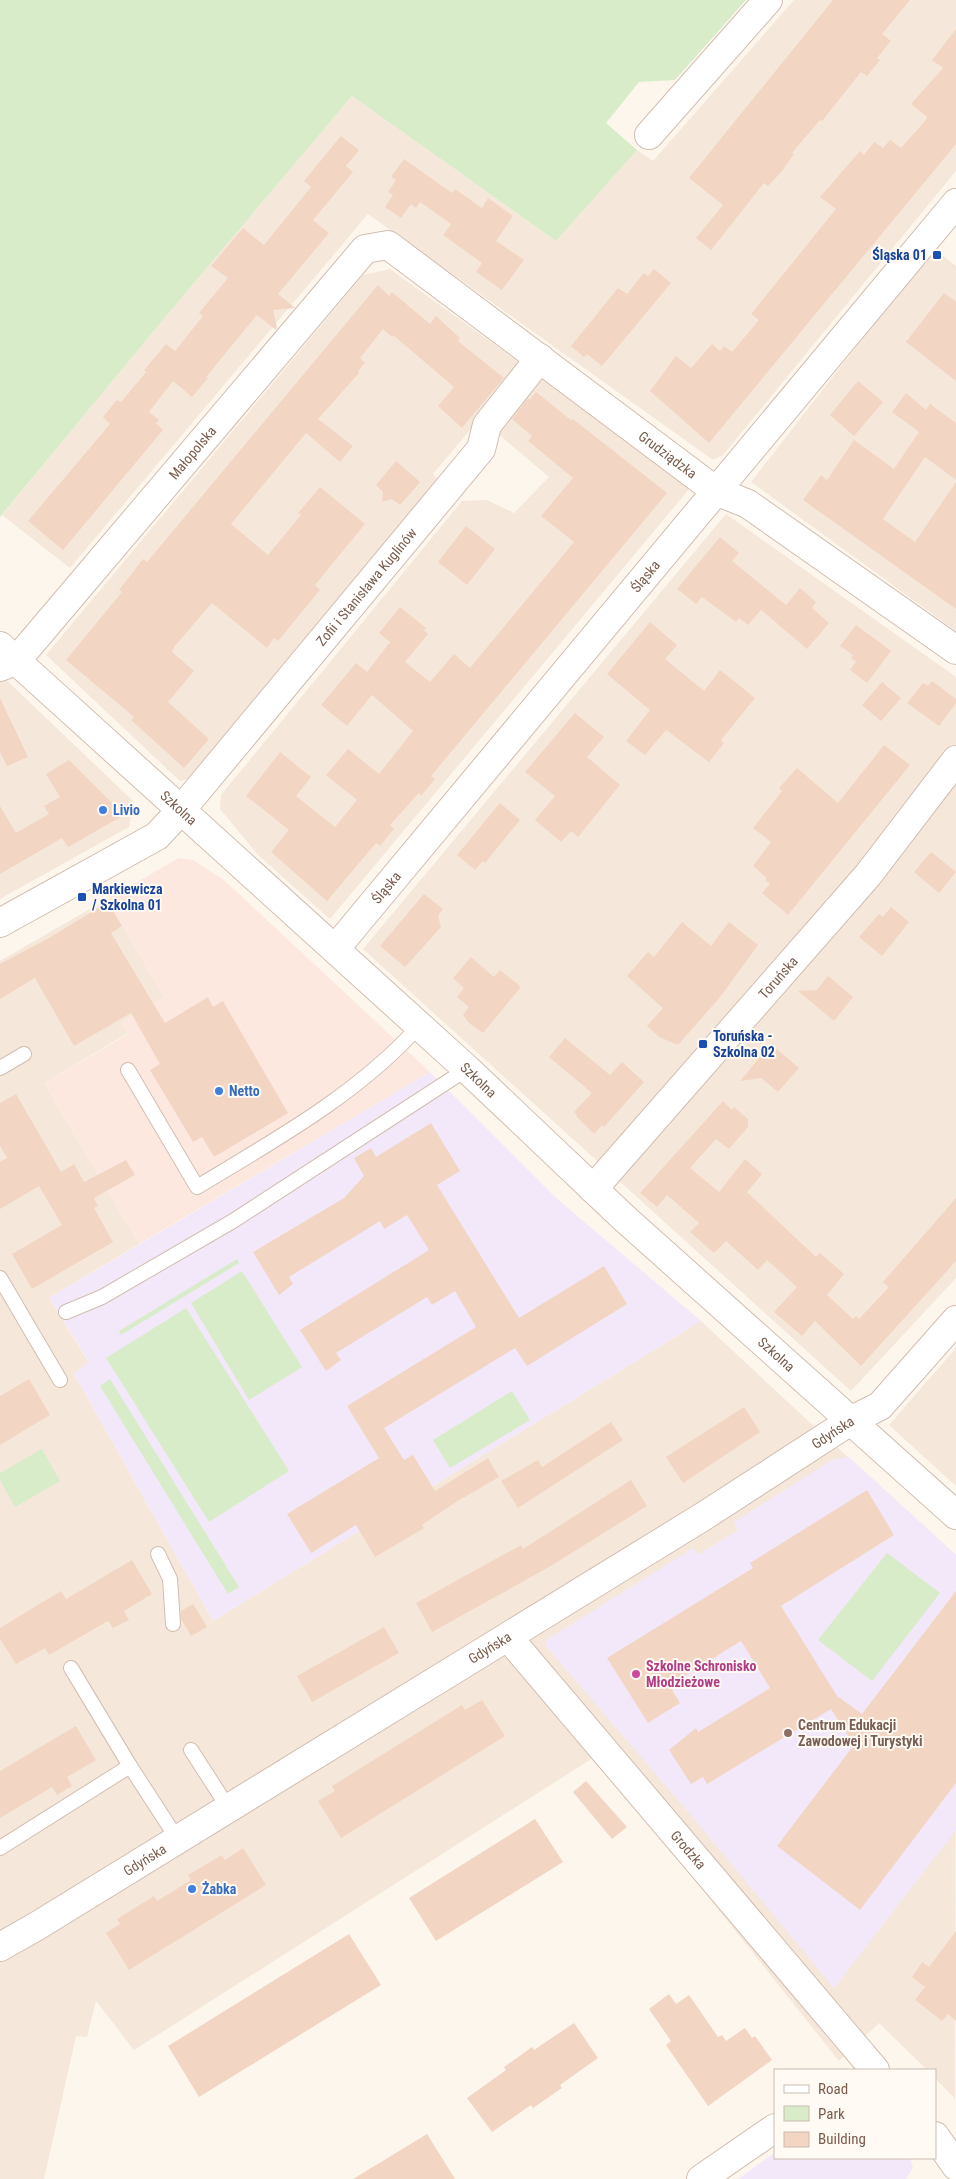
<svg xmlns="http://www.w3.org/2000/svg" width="956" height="2179" viewBox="0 0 956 2179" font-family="'Roboto Condensed',sans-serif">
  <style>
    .residential { fill: #f5e8da }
    .commercial { fill: #fde8e0 }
    .education { fill: #f3e8fa }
    .green { fill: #d8ecc9 }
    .building { fill: #f3d5c3 }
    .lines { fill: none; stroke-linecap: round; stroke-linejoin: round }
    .lane-casing { stroke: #d1beb0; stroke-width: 16 }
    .street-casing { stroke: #d1beb0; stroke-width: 30 }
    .lane { stroke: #fff; stroke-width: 14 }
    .street { stroke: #fff; stroke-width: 28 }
    .transit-dot { fill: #1a4fb4; stroke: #fffaf3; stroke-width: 2 }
    .shop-dot { fill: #3f7fe0; stroke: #fffaf3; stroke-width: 2 }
    .hotel-dot { fill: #d1479c; stroke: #fffaf3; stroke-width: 2 }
    .education-dot { fill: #8d6e63; stroke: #fffaf3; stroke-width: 2 }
    .labels { text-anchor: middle; stroke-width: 4; stroke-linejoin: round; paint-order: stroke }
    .transit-label { font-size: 14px; font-weight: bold; fill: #164399; stroke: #fffaf3; text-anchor: start }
    .street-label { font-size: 14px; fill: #7a5c4d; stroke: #fffaf3 }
    .shop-label { font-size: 14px; font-weight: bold; fill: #366cbe; stroke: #fffaf3; text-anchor: start }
    .hotel-label { font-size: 14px; font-weight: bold; fill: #b23c85; stroke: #fffaf3; text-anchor: start }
    .education-label { font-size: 14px; font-weight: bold; fill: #785e54; stroke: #fffaf3; text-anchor: start }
  </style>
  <rect width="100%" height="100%" fill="#fdf6ec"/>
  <!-- residential -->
  <g class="residential">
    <polygon points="794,0 956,0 956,171 723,455 713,460 368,214 70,568 2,515 162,321 352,96 556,241 637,150 653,161"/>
    <polygon points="933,248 956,266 956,631 751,482"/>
    <polygon points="390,269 524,366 433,474 438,479 192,778 180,781 46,655 363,275"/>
    <polygon points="537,375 690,488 330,919 258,855 220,809 221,795 462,501 487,500 514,513 549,477 491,428"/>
    <polygon points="726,514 956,677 956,1278 851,1391 363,949"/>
    <polygon points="0,674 134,802 129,827 0,899"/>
    <polygon points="107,899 164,997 122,1022 128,1033 44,1083 139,1244 49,1298 89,1363 74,1374 213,1621 701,1321 805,1418 956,1555 955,2099 935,2078 935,2070 927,2070 879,2023 839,2061 596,1756 134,2050 96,2001 87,2037 76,2036 44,2179 0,2179 0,961"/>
    <polygon points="956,1348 956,1486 889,1425"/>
  </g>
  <!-- commercial -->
  <polygon class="commercial" points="179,858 193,860 224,880 430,1072 139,1244 44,1083 128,1034 121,1022 164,997 107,899"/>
  <!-- education -->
  <g class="education">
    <polygon points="430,1072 555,1197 701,1321 213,1621 74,1374 89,1362 49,1298"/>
    <polygon points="849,1457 956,1555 956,1830 834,1988 695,1820 546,1646 545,1641 693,1548 698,1555 738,1530 734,1522 832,1460"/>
    <polygon points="775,2152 775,2158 910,2158 913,2168 906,2179 738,2179"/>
  </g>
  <!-- green -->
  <g class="green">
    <polygon points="0,0 746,0 675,80 639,82 606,123 637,150 556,241 352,96 162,321 0,517"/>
    <polygon points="237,1259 239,1263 121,1335 119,1331"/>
    <polygon points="242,1271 302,1367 249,1400 191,1303"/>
    <polygon points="186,1308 289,1471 209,1522 106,1358"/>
    <polygon points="110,1379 239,1587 228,1594 100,1386"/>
    <polygon points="512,1391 530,1420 450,1468 433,1440"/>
    <polygon points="42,1449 60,1481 15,1507 0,1480 0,1473"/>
    <polygon points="887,1553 940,1593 872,1681 818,1640"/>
  </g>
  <!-- building -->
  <g class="building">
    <polygon points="833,0 910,0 882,34 891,41 877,58 880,60 867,76 861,72 822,121 820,120 792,153 794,154 782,171 768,186 764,183 711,250 696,238 723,205 689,178"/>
    <polygon points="956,29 956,144 709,443 650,391 676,356 691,368 712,344 720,351 724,346 732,352 759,320 751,314 836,209 820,197 860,151 864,155 874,142 883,148 890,140 901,148 926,120 927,117 911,104 943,68 932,60"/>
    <polygon points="341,136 359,150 346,166 353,172 313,220 329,233 278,294 295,308 273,310 277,328 276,330 257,315 206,377 208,378 192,397 173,381 149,412 159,420 156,423 163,430 63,550 28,521 110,424 103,417 117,400 121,402 146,372 144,370 166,344 175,351 203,316 199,313 228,278 211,266 243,228 264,245 311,187 304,181"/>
    <polygon points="404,159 452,193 455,189 482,208 488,198 513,216 496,241 524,260 502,290 476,272 482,263 443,235 451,224 420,202 416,208 411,204 401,218 385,207 393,195 388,192 396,180 391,177"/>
    <polygon points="654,269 671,283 602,366 587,354 584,357 571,346 618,288 627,294 644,273 648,276"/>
    <polygon points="378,285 389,296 392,292 430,324 436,316 460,338 458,341 504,378 462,428 438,406 454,387 393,335 392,337 383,329 360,358 365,363 358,371 359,373 318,419 353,446 340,462 306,433 231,524 268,555 301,515 298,513 320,487 365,524 315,585 320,590 278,641 274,638 267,648 212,603 174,647 172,652 194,671 168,702 209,739 184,768 131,720 134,717 66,660 122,592 119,590 143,559 147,562"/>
    <polygon points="944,293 956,302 956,381 906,342"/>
    <polygon points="858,381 883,402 854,436 830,415"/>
    <polygon points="536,392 571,420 573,419 667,493 431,776 435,779 421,796 419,793 390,825 394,829 380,846 376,843 327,901 271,852 289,830 246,796 280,752 311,777 296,796 335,827 357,800 326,775 348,749 379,774 413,731 372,695 347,726 321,705 356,663 367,672 390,642 379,633 400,607 426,628 424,630 428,634 405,662 430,682 454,654 470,668 574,542 541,516 573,478 528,441 532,436 512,419 528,398 530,400"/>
    <polygon points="906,393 926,410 930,404 956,423 956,480 925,457 883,519 915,542 956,482 956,609 803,500 821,475 827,480 854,440 894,469 919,432 892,412"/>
    <polygon points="396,461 420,482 400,505 392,499 382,502 383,492 376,485"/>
    <polygon points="466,526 495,549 467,585 438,562"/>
    <polygon points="720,537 739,553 732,561 786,605 800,588 816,602 812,608 829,623 807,649 761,610 748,625 739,618 736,622 702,597 696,604 677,589"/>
    <polygon points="650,622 677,645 665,659 704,691 720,670 755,698 721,740 724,743 709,762 666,730 645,755 626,741 650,710 607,674"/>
    <polygon points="856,625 891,651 867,683 850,670 856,662 851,658 853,655 840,646"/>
    <polygon points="932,681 956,699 956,703 939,726 907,703 923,683 928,686"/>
    <polygon points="882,682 901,698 881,721 862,705"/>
    <polygon points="0,698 28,757 7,766 0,752"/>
    <polygon points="575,713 604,737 587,757 620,785 578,837 571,831 561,842 535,820 555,796 525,772"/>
    <polygon points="884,745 910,765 788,915 762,893 770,884 765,880 767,878 753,866 771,842 753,828 782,791 779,788 797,768 838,803"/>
    <polygon points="69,760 124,815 68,847 62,838 0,874 0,806 16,833 49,814 44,806 60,797 46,774"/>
    <polygon points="500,803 520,820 485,863 483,861 475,870 457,855"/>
    <polygon points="931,852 956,872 939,893 914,872"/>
    <polygon points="424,894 443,909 438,916 441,927 405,967 380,946"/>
    <polygon points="108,902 122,926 111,933 165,1023 208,997 213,1007 223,1001 288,1113 214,1157 202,1137 193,1142 150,1070 160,1064 131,1013 74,1046 35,978 0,999 0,964 49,938"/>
    <polygon points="891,907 909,922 882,956 859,937 879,914 883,917"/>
    <polygon points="682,922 711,946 729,922 758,945 720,997 678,1045 659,1037 647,1026 663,1008 627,976 648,952 654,957"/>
    <polygon points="471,957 494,977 500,970 521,987 483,1033 469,1023 463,1015 469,1007 457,997 464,988 453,978"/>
    <polygon points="828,976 853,997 834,1021 798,991 817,990"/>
    <polygon points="565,1038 610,1075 622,1062 644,1082 604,1127 602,1125 594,1134 576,1116 577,1115 574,1112 592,1093 549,1057"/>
    <polygon points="771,1044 799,1068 778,1092 761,1078 740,1081"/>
    <polygon points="16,1094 61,1172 74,1164 84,1182 126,1160 135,1175 94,1198 98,1206 94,1208 113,1242 32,1289 12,1254 62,1225 39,1186 0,1209 0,1162 7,1158 0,1146 0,1103"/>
    <polygon points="723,1101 732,1110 734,1107 748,1119 748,1127 729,1149 716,1139 690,1168 719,1192 745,1159 762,1174 747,1192 816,1257 820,1253 844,1274 827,1295 853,1319 856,1316 859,1319 889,1287 883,1282 956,1198 956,1261 861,1366 815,1321 802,1336 774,1312 797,1287 767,1260 758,1270 726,1241 714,1253 690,1232 699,1223 667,1195 657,1207 640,1193"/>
    <polygon points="431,1123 460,1171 437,1185 519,1318 604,1266 627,1304 527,1366 515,1348 384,1428 404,1460 413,1455 435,1491 488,1458 499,1477 456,1502 422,1525 424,1528 375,1557 356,1525 311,1553 287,1514 379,1458 347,1406 476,1327 455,1291 432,1305 427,1297 336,1353 341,1360 326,1371 300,1330 429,1250 407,1215 384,1229 380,1221 289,1277 293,1284 279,1295 253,1252 344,1198 364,1176 354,1158 371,1148 376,1157"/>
    <polygon points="29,1379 50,1415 0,1445 0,1396"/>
    <polygon points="744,1407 760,1432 683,1483 666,1457"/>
    <polygon points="611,1422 623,1440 518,1508 501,1481 538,1460 542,1467"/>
    <polygon points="631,1480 647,1506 549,1567 432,1632 416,1603 521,1545 523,1549"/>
    <polygon points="867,1490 894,1535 781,1606 837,1696 862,1714 956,1591 956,1783 860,1910 777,1846 854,1745 831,1709 707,1784 703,1777 691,1784 669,1750 696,1728 698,1732 770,1688 741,1641 683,1677 686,1681 672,1690 680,1703 648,1723 607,1658 753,1568 750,1563"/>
    <polygon points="132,1560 152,1594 124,1611 129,1620 113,1628 108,1621 49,1655 45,1648 16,1664 0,1639 0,1628 61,1591 66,1599"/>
    <polygon points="193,1604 207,1627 191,1636 181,1619 181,1611"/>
    <polygon points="384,1627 399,1653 312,1702 297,1676"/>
    <polygon points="482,1700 505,1736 341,1838 318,1801 335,1791 332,1786 462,1705 465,1710"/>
    <polygon points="76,1726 96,1760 67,1777 72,1786 57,1795 52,1787 0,1818 0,1771"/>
    <polygon points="586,1781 627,1827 612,1839 573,1792"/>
    <polygon points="535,1819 563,1862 436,1941 409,1898"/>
    <polygon points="243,1848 266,1885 129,1970 106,1933 120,1924 117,1919 154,1896 157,1901 191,1880 188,1875 222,1855 225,1860"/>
    <polygon points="956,1931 956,2021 948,2014 942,2021 915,2000 925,1987 912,1977 922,1962 929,1967"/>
    <polygon points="349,1934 381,1985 199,2097 168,2046"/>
    <polygon points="669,1994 676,2004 689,1995 718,2037 722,2035 726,2041 745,2028 752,2038 755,2036 772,2060 708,2106 666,2045 671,2041 649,2009"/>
    <polygon points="574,2023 598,2058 560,2085 562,2088 533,2108 531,2105 492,2132 467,2098 506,2070 504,2067 532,2047 534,2050"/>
    <polygon points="427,2134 455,2179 353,2179"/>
  </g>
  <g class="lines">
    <!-- lane casing -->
    <g class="lane-casing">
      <g id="lane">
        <polyline points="0,1068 24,1054"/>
        <path d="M128 1070 197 1187C275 1140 358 1094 419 1026"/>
        <polyline points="0,1278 60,1380"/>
        <polyline points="66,1312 102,1297 233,1221 467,1069"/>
        <polyline points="158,1554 170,1579 173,1624"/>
        <polyline points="71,1668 130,1766 178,1840"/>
        <polyline points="191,1750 229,1809"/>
        <polyline points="0,1848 130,1766"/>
      </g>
    </g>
    <!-- street casing -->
    <g class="street-casing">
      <g id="street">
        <polyline points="649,135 768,0"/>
        <path id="s1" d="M0 646 467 1069 623 1217 956 1515"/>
        <path id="s2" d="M0 667 16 661 365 249 388 245 716 491 748 504 956 650"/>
        <path id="s3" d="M0 923 157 836 181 810 481 449 487 425 540 358"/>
        <path id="s4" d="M335 949 956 203"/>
        <path id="s5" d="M593 1189 868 875 956 760"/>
        <path id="s6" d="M508 1637 875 2070"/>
        <path id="s7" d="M0 1947 37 1926 704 1516 852 1420 880 1406 956 1320"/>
        <polyline points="935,2136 956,2166"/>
        <polyline points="701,2179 775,2128"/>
      </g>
    </g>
    <!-- lane -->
    <use href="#lane" class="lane"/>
    <!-- street -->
    <use href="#street" class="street"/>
  </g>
  <!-- markers -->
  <g class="transit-dot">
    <rect x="932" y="250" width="10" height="10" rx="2.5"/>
    <rect x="77" y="892" width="10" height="10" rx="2.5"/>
    <rect x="698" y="1039" width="10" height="10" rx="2.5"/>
  </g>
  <g class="shop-dot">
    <circle cx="103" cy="810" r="5"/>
    <circle cx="219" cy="1091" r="5"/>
    <circle cx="192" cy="1889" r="5"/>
  </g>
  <circle class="hotel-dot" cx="636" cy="1674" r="5"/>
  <circle class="education-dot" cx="788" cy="1733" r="5"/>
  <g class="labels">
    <!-- transit labels -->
    <g class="transit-label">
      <text x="927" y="260" text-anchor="end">Śląska 01</text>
      <text x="92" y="894">Markiewicza<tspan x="92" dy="16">/ Szkolna 01</tspan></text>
      <text x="713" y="1041">Toruńska -<tspan x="713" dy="16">Szkolna 02</tspan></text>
    </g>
    <!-- street labels -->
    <g class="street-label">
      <text dy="5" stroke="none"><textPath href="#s2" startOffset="290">Małopolska</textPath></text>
      <text dy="5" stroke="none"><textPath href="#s2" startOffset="930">Grudziądzka</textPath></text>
      <text dy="5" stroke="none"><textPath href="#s4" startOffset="485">Śląska</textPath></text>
      <text dy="5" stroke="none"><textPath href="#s3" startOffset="505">Zofii i Stanisława Kuglinów</textPath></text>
      <text dy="5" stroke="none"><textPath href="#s1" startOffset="241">Szkolna</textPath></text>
      <text dy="5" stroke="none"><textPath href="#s4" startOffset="80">Śląska</textPath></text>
      <text dy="5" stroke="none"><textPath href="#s5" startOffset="281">Toruńska</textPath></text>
      <text dy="5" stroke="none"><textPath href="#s1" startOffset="646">Szkolna</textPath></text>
      <text dy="5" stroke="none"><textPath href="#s1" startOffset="1051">Szkolna</textPath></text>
      <text dy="5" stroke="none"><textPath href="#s7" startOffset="979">Gdyńska</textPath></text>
      <text dy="5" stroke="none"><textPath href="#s7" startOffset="574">Gdyńska</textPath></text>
      <text dy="5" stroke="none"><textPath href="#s6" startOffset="279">Grodzka</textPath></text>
      <text dy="5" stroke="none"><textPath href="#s7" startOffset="169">Gdyńska</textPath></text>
    </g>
    <!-- shop labels -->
    <g class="shop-label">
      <text x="113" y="815">Livio</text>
      <text x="229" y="1096">Netto</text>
      <text x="202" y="1894">Żabka</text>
    </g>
    <!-- hotel labels -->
    <g class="hotel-label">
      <text x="646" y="1671">Szkolne Schronisko<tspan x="646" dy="16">Młodzieżowe</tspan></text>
    </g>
    <!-- education labels -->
    <g class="education-label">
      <text x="798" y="1730">Centrum Edukacji<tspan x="798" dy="16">Zawodowej i Turystyki</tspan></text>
    </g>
  </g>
  <!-- legend -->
  <rect x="774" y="2069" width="162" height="90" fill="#fffaf3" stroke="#cabbb1"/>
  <rect x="784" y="2085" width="25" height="8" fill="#ffffff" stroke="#cabbb1"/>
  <text x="818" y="2094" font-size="15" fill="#7a5c4d">Road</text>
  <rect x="784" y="2106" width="25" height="15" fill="#d8ecc9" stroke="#cabbb1"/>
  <text x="818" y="2119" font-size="15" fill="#7a5c4d">Park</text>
  <rect x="784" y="2132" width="25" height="15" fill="#f3d5c3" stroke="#cabbb1"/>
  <text x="818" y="2144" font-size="15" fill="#7a5c4d">Building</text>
</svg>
